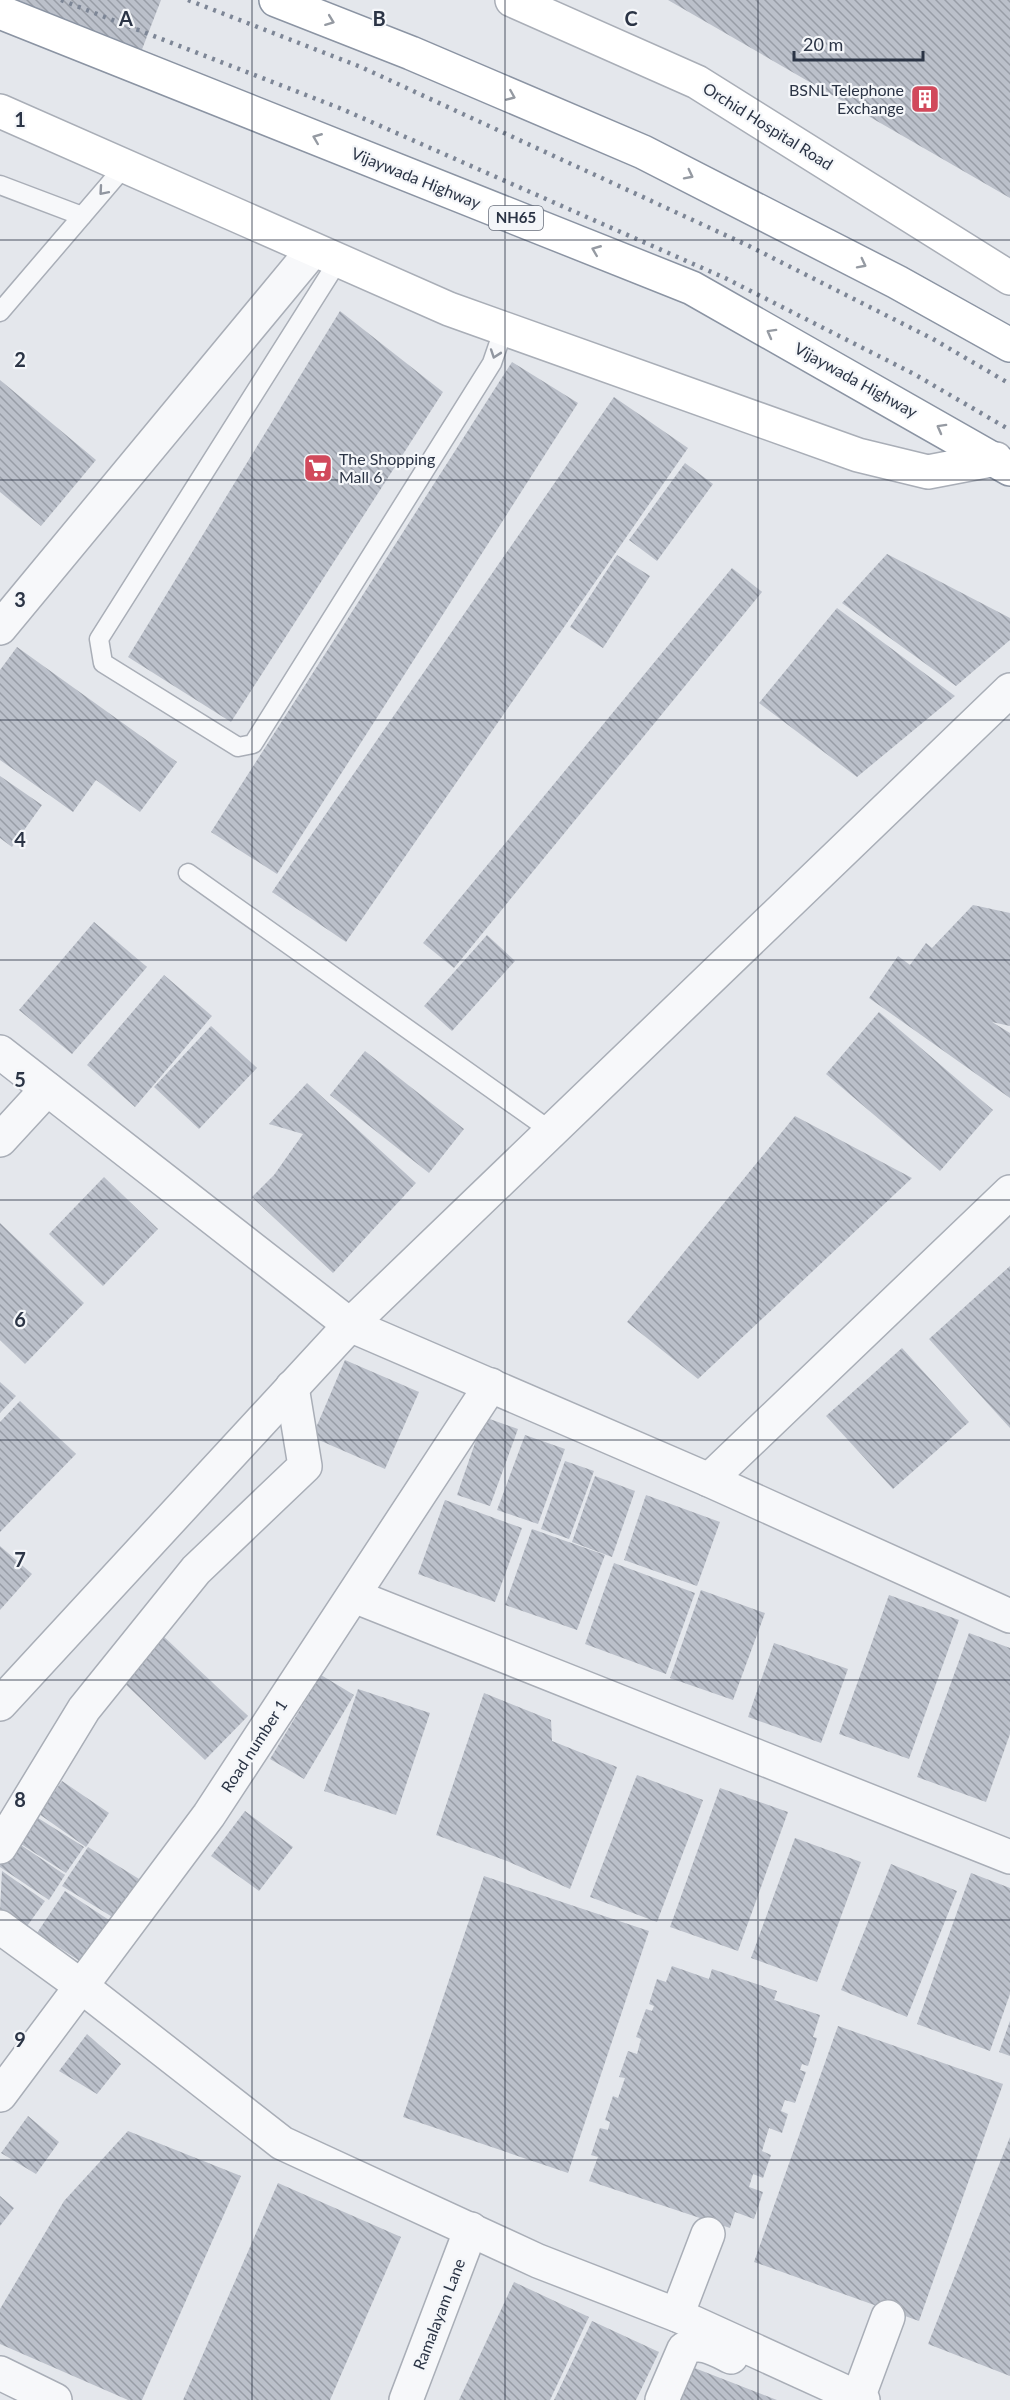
<svg xmlns="http://www.w3.org/2000/svg" width="1010" height="2400" viewBox="0 0 1010 2400" font-family="Lato,sans-serif">
  <style>
    .building { fill: url(#building-back-hatch) }
    .lines { fill: none; stroke-linecap: round; stroke-linejoin: round }
    .lane-casing { stroke: #a9aeb7; stroke-width: 21 }
    .street-casing { stroke: #a9aeb7; stroke-width: 36 }
    .secondary-casing { stroke: #a9aeb7; stroke-width: 36 }
    .highway-casing { stroke: #8b94a3; stroke-width: 36 }
    .lane { stroke: #f7f8fa; stroke-width: 18 }
    .street { stroke: #f7f8fa; stroke-width: 33 }
    .secondary { stroke: #fff; stroke-width: 33 }
    .highway { stroke: #fff; stroke-width: 33 }
    .rail { stroke: #7d8696; stroke-width: 4.5; stroke-dasharray: 3 6; stroke-linecap: butt }
    .oneway { stroke: #959aa2 }
    .oneway2 { stroke: #9196a0 }
    .grid { fill: none; stroke: #2b3445; stroke-width: 1.5; stroke-opacity: 0.55 }
    .labels { text-anchor: middle; stroke-width: 4.5; stroke-linejoin: round; paint-order: stroke }
    .shield { fill: #f4f6f9; stroke: #676e7b; stroke-width: 1.5 }
    .shield-label { font-size: 15px; font-weight: bold; fill: #2b3445 }
    .poi-label { font-size: 16px; fill: #2b3445; stroke: #f4f6f9; text-anchor: end }
    .street-label { font-size: 16px; fill: #2b3445; stroke: #f4f6f9 }
    .grid-label { font-size: 20px; text-anchor: middle; font-weight: bold; fill: #2b3445; stroke: #f4f6f9; stroke-width: 4.5; stroke-linejoin: round; paint-order: stroke }
  </style>
  <defs>
    <pattern id="building-back-hatch" width="6" height="6" patternUnits="userSpaceOnUse" patternTransform="scale(1.5)"><rect width="6" height="6" fill="#bbc0ca"/><path d="M-1 5l2 2M0 0l6 6M5-1l2 2" fill="none" stroke="#989da6"/></pattern>
  </defs>
  <rect width="100%" height="100%" fill="#e4e7ec"/>
  <!-- building -->
  <g class="building">
    <polygon points="7,0 161,0 141,52"/>
    <polygon points="668,0 1010,0 1010,198"/>
    <polygon points="340,311 443,392 231,722 128,657"/>
    <polygon points="512,362 578,403 277,874 211,832"/>
    <polygon points="0,380 96,460 41,526 0,492"/>
    <polygon points="614,397 688,448 346,942 272,892"/>
    <polygon points="685,463 713,484 657,561 629,540"/>
    <polygon points="887,554 1010,618 1010,640 956,686 842,603"/>
    <polygon points="617,555 650,576 603,648 570,627"/>
    <polygon points="732,568 762,592 454,968 423,943"/>
    <polygon points="837,608 955,696 857,777 759,703"/>
    <polygon points="17,647 177,762 140,812 96,780 73,812 0,760 0,670"/>
    <polygon points="0,776 42,805 12,847 0,838"/>
    <polygon points="973,905 1010,913 1010,1026 992,1022 1010,1033 1010,1098 869,998 898,956 910,965 926,943 932,948"/>
    <polygon points="94,922 147,967 72,1054 19,1010"/>
    <polygon points="487,935 515,961 452,1031 424,1006"/>
    <polygon points="164,975 212,1016 135,1107 87,1065"/>
    <polygon points="879,1012 993,1110 940,1171 826,1074"/>
    <polygon points="211,1026 257,1068 199,1129 154,1087"/>
    <polygon points="365,1051 464,1129 429,1173 330,1095"/>
    <polygon points="307,1083 416,1183 333,1273 252,1197 274,1175 303,1134 269,1124"/>
    <polygon points="795,1116 912,1178 698,1379 627,1322"/>
    <polygon points="104,1177 158,1229 103,1286 49,1234"/>
    <polygon points="0,1223 84,1303 25,1364 0,1340"/>
    <polygon points="1010,1266 1010,1428 929,1339"/>
    <polygon points="902,1348 969,1422 893,1489 826,1416"/>
    <polygon points="345,1360 419,1392 385,1469 312,1437"/>
    <polygon points="0,1382 16,1396 0,1413"/>
    <polygon points="20,1401 76,1454 0,1532 0,1422"/>
    <polygon points="484,1417 518,1429 490,1506 457,1495"/>
    <polygon points="525,1435 565,1449 538,1524 497,1510"/>
    <polygon points="565,1461 594,1471 569,1539 541,1529"/>
    <polygon points="595,1476 635,1491 612,1557 572,1542"/>
    <polygon points="646,1495 720,1522 697,1586 624,1560"/>
    <polygon points="445,1500 522,1528 495,1602 418,1574"/>
    <polygon points="532,1529 605,1555 577,1630 505,1605"/>
    <polygon points="0,1546 32,1574 0,1610"/>
    <polygon points="614,1563 695,1593 666,1674 585,1644"/>
    <polygon points="701,1590 765,1613 733,1700 670,1678"/>
    <polygon points="889,1595 959,1620 909,1759 839,1734"/>
    <polygon points="969,1633 1010,1648 1010,1734 986,1802 917,1777"/>
    <polygon points="161,1634 248,1716 205,1760 119,1678"/>
    <polygon points="774,1643 848,1669 821,1743 748,1717"/>
    <polygon points="321,1675 354,1695 304,1779 270,1759"/>
    <polygon points="358,1689 430,1713 396,1815 324,1791"/>
    <polygon points="484,1693 551,1720 552,1741 617,1767 570,1889 507,1861 436,1835"/>
    <polygon points="637,1775 703,1800 657,1922 590,1897"/>
    <polygon points="62,1781 109,1813 86,1847 39,1814"/>
    <polygon points="720,1788 788,1812 738,1951 670,1927"/>
    <polygon points="245,1811 293,1847 259,1891 211,1856"/>
    <polygon points="38,1818 84,1847 66,1873 21,1844"/>
    <polygon points="795,1838 861,1862 817,1982 751,1958"/>
    <polygon points="15,1841 65,1875 49,1900 0,1867 0,1864"/>
    <polygon points="88,1847 139,1879 114,1918 62,1886"/>
    <polygon points="891,1864 957,1891 907,2017 841,1990"/>
    <polygon points="2,1871 45,1901 25,1929 0,1911"/>
    <polygon points="971,1873 1010,1888 1010,1994 990,2051 917,2024"/>
    <polygon points="484,1876 649,1931 568,2173 403,2117"/>
    <polygon points="65,1891 112,1922 84,1964 37,1933"/>
    <polygon points="672,1966 709,1979 712,1969 777,1991 774,2000 820,2015 813,2037 817,2038 808,2066 802,2064 800,2070 806,2072 795,2103 785,2100 781,2111 788,2114 782,2133 769,2128 762,2151 771,2155 763,2178 753,2174 749,2187 763,2192 754,2219 735,2212 730,2228 589,2181 598,2157 591,2155 600,2128 608,2130 610,2122 605,2120 613,2096 618,2098 625,2078 619,2077 628,2051 637,2054 641,2039 636,2037 646,2009 652,2011 654,2006 649,2004 657,1979 666,1982"/>
    <polygon points="1010,2021 1010,2056 999,2052"/>
    <polygon points="838,2026 1003,2084 919,2321 754,2262"/>
    <polygon points="87,2034 121,2064 97,2094 59,2071"/>
    <polygon points="28,2116 59,2142 36,2174 1,2153"/>
    <polygon points="128,2131 241,2176 142,2400 128,2400 0,2344 0,2309 64,2201"/>
    <polygon points="1010,2137 1010,2376 928,2344"/>
    <polygon points="278,2183 401,2237 330,2400 183,2400"/>
    <polygon points="0,2196 14,2208 0,2226"/>
    <polygon points="514,2282 589,2317 550,2400 459,2400"/>
    <polygon points="592,2321 659,2352 636,2400 554,2400"/>
    <polygon points="692,2367 777,2400 671,2400"/>
  </g>
  <g class="lines">
    <!-- lane casing -->
    <g class="lane-casing">
      <g id="lane">
        <polyline points="0,185 82,216"/>
        <polyline points="338,261 99,639 103,663 238,747 253,744 492,363 504,328"/>
        <polyline points="0,312 124,167"/>
        <polyline points="188,873 551,1131"/>
      </g>
    </g>
    <!-- street casing -->
    <g class="street-casing">
      <g id="street">
        <polyline points="0,628 313,250"/>
        <polyline points="0,1052 350,1325 709,1480 1010,1616"/>
        <polyline points="0,1140 47,1089"/>
        <polyline points="709,1480 1010,1192"/>
        <polyline points="354,1596 1010,1857"/>
        <polyline points="0,1704 350,1325 1010,690"/>
        <polyline points="0,1847 84,1709 196,1570 305,1466 292,1387"/>
        <polyline points="0,1927 81,1986 282,2143 538,2261 677,2315 863,2400"/>
        <polyline points="0,2095 209,1815 491,1385"/>
        <polyline points="677,2315 708,2234"/>
        <polyline points="0,2373 55,2400"/>
        <polyline points="858,2398 888,2317"/>
        <polyline points="406,2400 471,2229"/>
        <path d="M662 2400 684 2349C700 2339 717 2350 731 2357"/>
      </g>
    </g>
    <!-- secondary casing -->
    <g class="secondary-casing">
      <g id="secondary">
        <polyline points="512,0 697,82 1010,278"/>
        <polyline points="0,111 449,309 858,455 928,472 996,459"/>
      </g>
    </g>
    <!-- highway casing -->
    <g class="highway-casing">
      <g id="highway">
        <polyline points="276,0 411,53 643,152 897,282 1010,345"/>
        <polyline points="0,12 692,288 1010,469"/>
      </g>
    </g>
    <!-- lane -->
    <use href="#lane" class="lane"/>
    <!-- street -->
    <use href="#street" class="street"/>
    <!-- secondary -->
    <use href="#secondary" class="secondary"/>
    <!-- highway -->
    <use href="#highway" class="highway"/>
    <!-- rail -->
    <g class="rail">
      <polyline points="61,0 342,109 725,278 914,374 1010,430"/>
      <polyline points="188,0 361,67 749,246 933,339 1010,384"/>
    </g>
  </g>
  <!-- one-way arrows -->
  <defs><path id="oneway-chevron" d="M-2-3.5L2.5 0L-2 3.5" fill="none" stroke-width="1.6" stroke-linecap="round" stroke-linejoin="round" transform="scale(1.5)"/></defs>
  <g class="oneway">
    <use href="#oneway-chevron" transform="translate(330 21) rotate(21)"/>
    <use href="#oneway-chevron" transform="translate(511 96) rotate(23)"/>
    <use href="#oneway-chevron" transform="translate(317 138) rotate(-158)"/>
    <use href="#oneway-chevron" transform="translate(689 175) rotate(27)"/>
    <use href="#oneway-chevron" transform="translate(596 250) rotate(-158)"/>
    <use href="#oneway-chevron" transform="translate(862 264) rotate(27)"/>
    <use href="#oneway-chevron" transform="translate(771 333) rotate(-151)"/>
    <use href="#oneway-chevron" transform="translate(941 428) rotate(-151)"/>
  </g>
  <g class="oneway2">
    <use href="#oneway-chevron" transform="translate(103 191) rotate(131)"/>
    <use href="#oneway-chevron" transform="translate(495 354) rotate(109)"/>
  </g>
  <!-- grid -->
  <path class="grid" d="M252 0V2400M505 0V2400M758 0V2400M0 240H1010M0 480H1010M0 720H1010M0 960H1010M0 1200H1010M0 1440H1010M0 1680H1010M0 1920H1010M0 2160H1010"/>
  <!-- icons -->
  <defs>
    <g id="building-square" transform="scale(1.5)"><rect x="-9" y="-9" width="18" height="18" rx="4" fill="#d1495b" stroke="#f4f6f9"/><path d="M-4-6H4V6H1V3H-1V6H-4ZM-2.5-4.3h1.7v1.8h-1.7ZM.8-4.3h1.7v1.8H.8ZM-2.5-1h1.7V.8h-1.7ZM.8-1h1.7V.8H.8Z" fill="#fff"/></g>
    <g id="supermarket-square" transform="scale(1.5)"><rect x="-9" y="-9" width="18" height="18" rx="4" fill="#d1495b" stroke="#f4f6f9"/><path d="M-6-5.5h2.5l.6 2H6L4.5 2H-2.5L-4.4-4H-6ZM-1.5 3.2a1.3 1.3 0 1 0 .1 0ZM3 3.2a1.3 1.3 0 1 0 .1 0Z" fill="#fff"/></g>
  </defs>
  <g fill-rule="evenodd">
    <use href="#building-square" x="925" y="99"/>
    <use href="#supermarket-square" x="318" y="468"/>
  </g>
  <g class="labels">
    <!-- shield labels -->
    <rect class="shield" x="489" y="206" width="54" height="24" rx="4.5"/>
    <g class="shield-label">
      <text x="516" y="223">NH65</text>
    </g>
    <!-- poi labels -->
    <g class="poi-label">
      <text x="904" y="96">BSNL Telephone<tspan x="904" dy="18">Exchange</tspan></text>
      <text x="339" y="465" text-anchor="start">The Shopping<tspan x="339" dy="18">Mall 6</tspan></text>
    </g>
    <!-- street labels -->
    <g class="street-label">
      <text transform="translate(768 126) rotate(32)" y="6">Orchid Hospital Road</text>
      <text transform="translate(416 178) rotate(22)" y="6">Vijaywada Highway</text>
      <text transform="translate(856 380) rotate(29)" y="6">Vijaywada Highway</text>
      <text transform="translate(254 1746) rotate(-57)" y="6">Road number 1</text>
      <text transform="translate(439 2314) rotate(-69)" y="6">Ramalayam Lane</text>
    </g>
  </g>
  <g class="grid-label">
    <text x="126" y="26">A</text>
    <text x="379" y="26">B</text>
    <text x="631" y="26">C</text>
    <text x="20" y="127">1</text>
    <text x="20" y="367">2</text>
    <text x="20" y="607">3</text>
    <text x="20" y="847">4</text>
    <text x="20" y="1087">5</text>
    <text x="20" y="1327">6</text>
    <text x="20" y="1567">7</text>
    <text x="20" y="1807">8</text>
    <text x="20" y="2047">9</text>
  </g>
  <!-- scale -->
  <path d="M794 51v9h129v-9" fill="none" stroke="#2b3445" stroke-width="3"/>
  <text x="803" y="51" font-size="18" fill="#2b3445" stroke="#f4f6f9" stroke-width="4.5" paint-order="stroke">20 m</text>
</svg>
